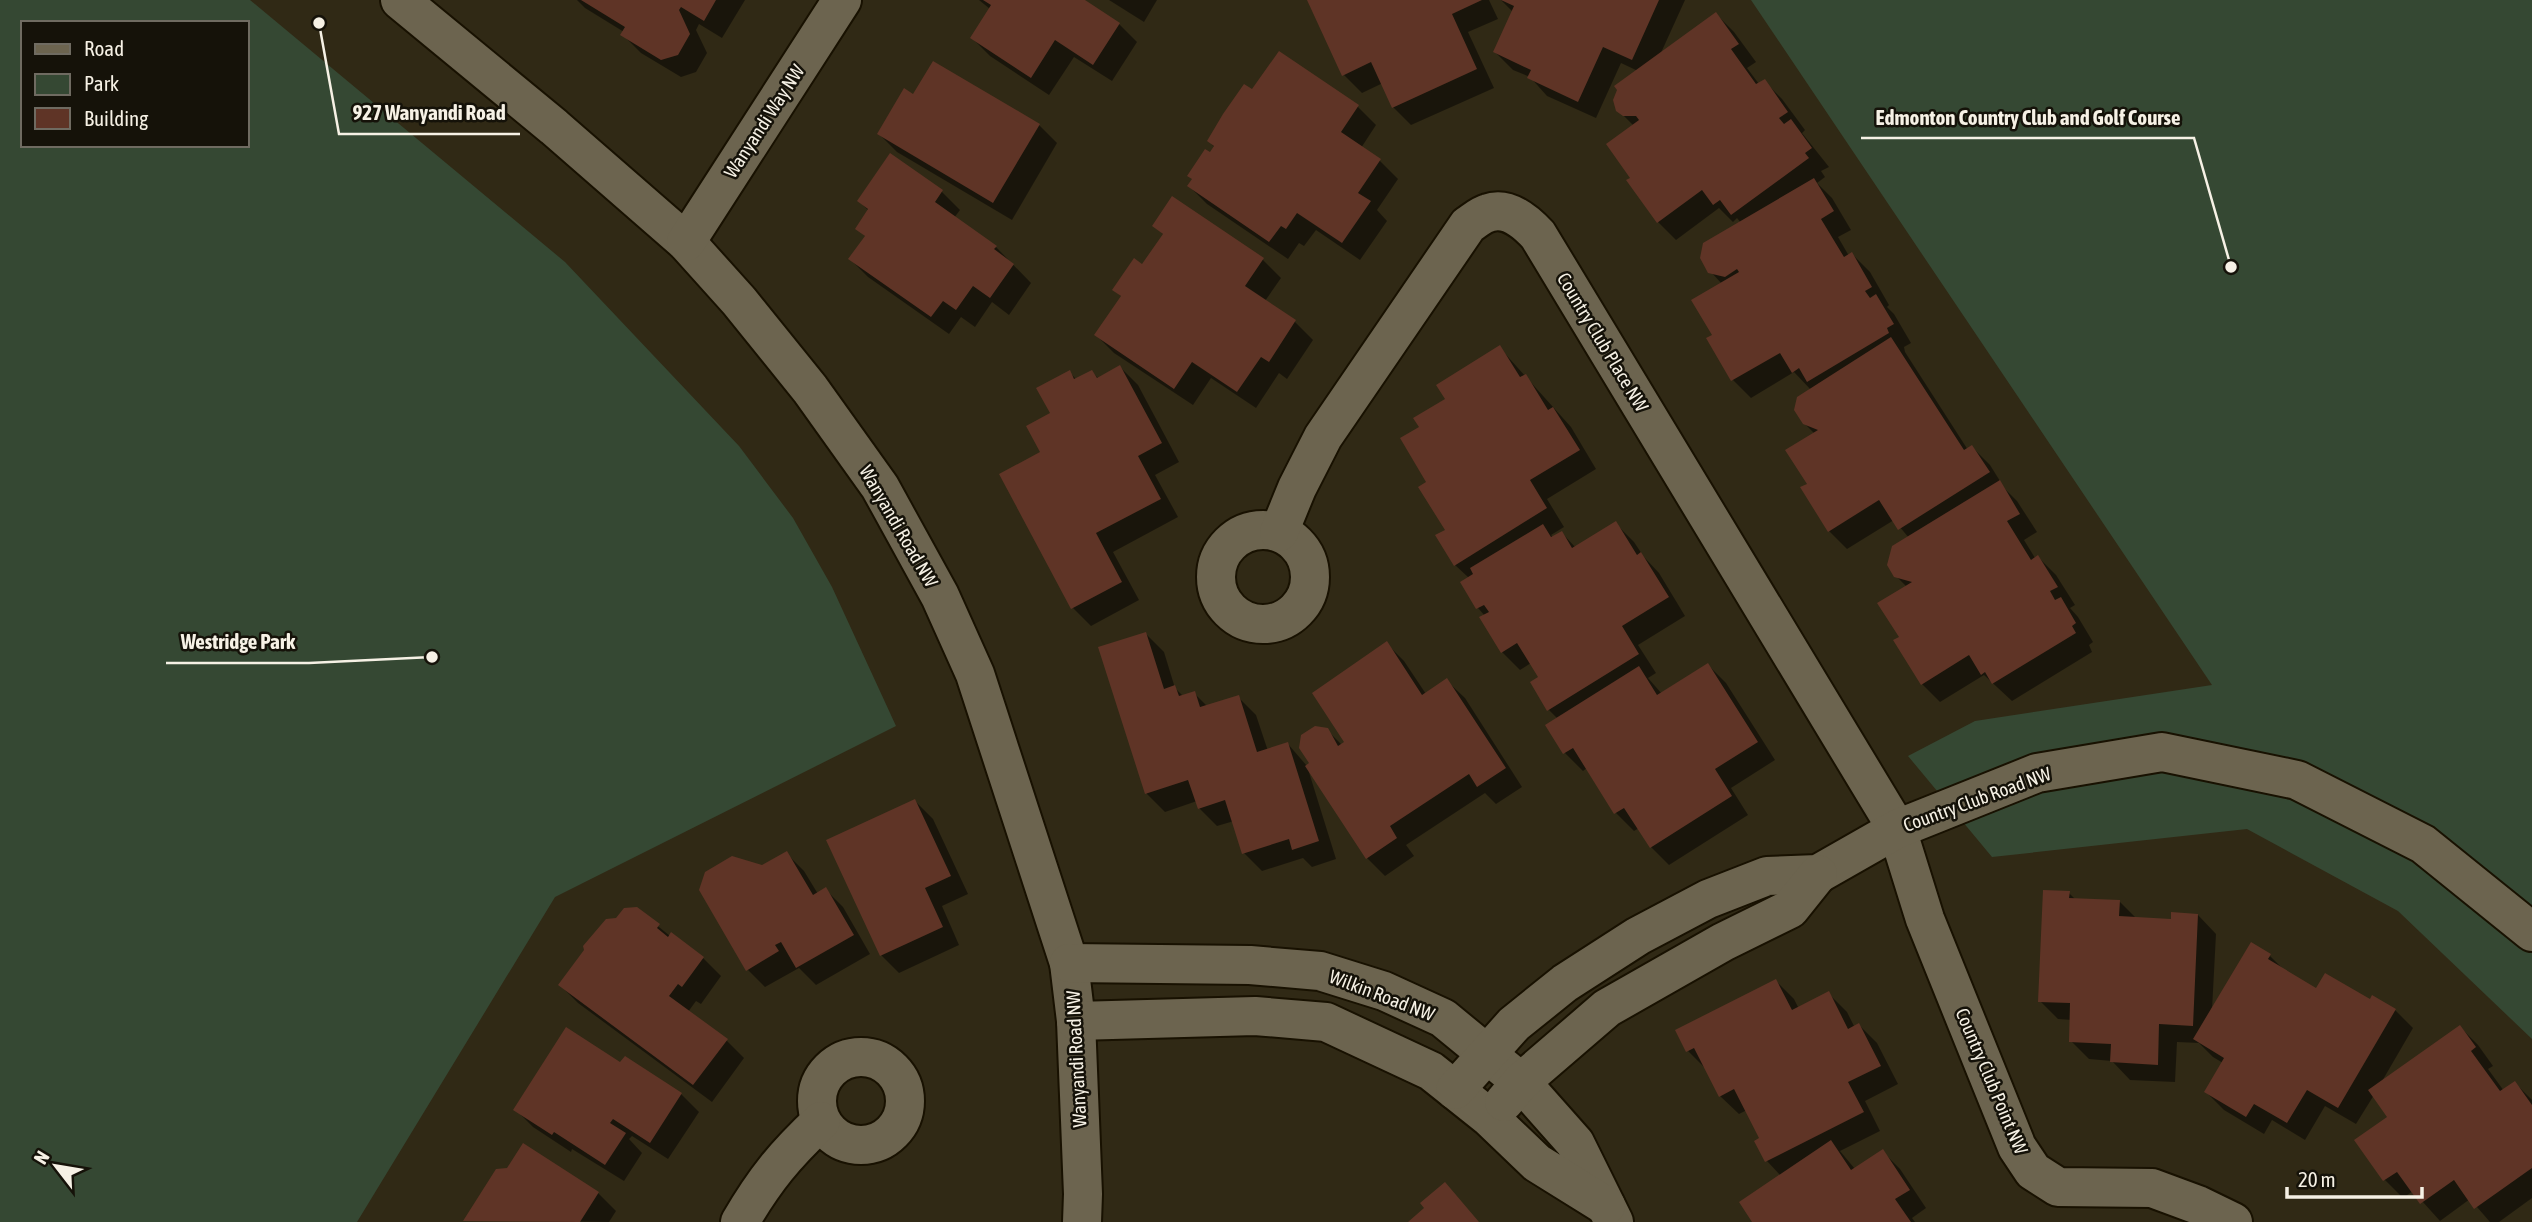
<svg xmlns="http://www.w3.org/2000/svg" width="2532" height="1222" viewBox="0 0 2532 1222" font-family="'Asap Condensed',sans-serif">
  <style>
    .green { fill: #354833; fill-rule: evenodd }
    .shadow { fill: #0007 }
    .building { fill: #5f3426 }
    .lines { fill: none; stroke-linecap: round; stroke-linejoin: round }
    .minor-casing { stroke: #181101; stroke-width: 42 }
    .minor { stroke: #6c644f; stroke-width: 38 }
    .labels { text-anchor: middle; stroke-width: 5; stroke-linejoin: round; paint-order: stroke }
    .street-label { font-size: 19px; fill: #f6f1e5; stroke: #151209 }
    .leader { fill: none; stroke: #f6f1e5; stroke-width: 2.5 }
    .callout-dot { fill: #f6f1e5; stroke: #151209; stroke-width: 2.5 }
    .callout-label { font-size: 21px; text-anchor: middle; font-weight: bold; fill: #f6f1e5; stroke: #151209; stroke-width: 5; stroke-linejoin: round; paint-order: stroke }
  </style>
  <rect width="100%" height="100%" fill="#302915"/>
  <!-- green -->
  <g class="green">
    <path d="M0 0H250L565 262 739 446 793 518 832 587 896 726 555 897 357 1222H0ZM23 23H247V145H23Z"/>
    <polygon points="1751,0 2532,0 2532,1039 2398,911 2247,829 1992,857 1908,756 1975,721 2212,685"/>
  </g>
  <!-- shadow -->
  <g class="shadow">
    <polygon points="577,0 745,0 722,38 699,24 696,30 707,53 696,72 681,77 641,53 623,35 624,32 585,8"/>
    <polygon points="979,0 1081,0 1119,24 1137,42 1112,81 1074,57 1049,95 990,56 972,38 990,9"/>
    <polygon points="1109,0 1157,0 1144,22"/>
    <polygon points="1309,0 1489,0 1498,19 1468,32 1494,88 1411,125 1393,107 1383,83 1362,93 1344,75"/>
    <polygon points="1501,0 1685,0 1660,55 1716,14 1734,32 1756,62 1747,68 1759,84 1764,81 1782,99 1805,130 1802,133 1829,167 1821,171 1825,177 1817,183 1832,198 1851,230 1838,237 1849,256 1852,254 1870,272 1889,305 1887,307 1894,314 1911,343 1904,347 1905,352 1968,450 1972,447 1990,465 2005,489 2017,501 2037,532 2024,540 2035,558 2038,557 2056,575 2075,605 2070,608 2078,617 2093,642 2089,645 2092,652 2012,701 1984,675 1940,702 1922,684 1901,637 1907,587 1896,576 1909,538 1894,520 1847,549 1829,531 1802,488 1809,484 1815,434 1804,423 1811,390 1794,372 1751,398 1733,380 1714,336 1722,284 1710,271 1741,223 1737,218 1733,222 1719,208 1676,240 1658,222 1633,178 1634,126 1621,113 1638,71 1621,63 1596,118 1547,96 1530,77 1513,70 1495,52 1513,12"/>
    <polygon points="1279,53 1358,107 1376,125 1361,148 1380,161 1398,179 1377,210 1387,221 1360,260 1316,230 1304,246 1299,243 1288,259 1207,204 1189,186 1215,148 1209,141 1253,91"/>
    <polygon points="1039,125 1057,143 1012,220 897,152 879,134"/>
    <polygon points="891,155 942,192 960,210 954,218 996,247 1031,283 1009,315 992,302 975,327 961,317 949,334 868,277 850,259 866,237 857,228 869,211 859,201"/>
    <polygon points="1154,226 1263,260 1281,278 1265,301 1295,322 1313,340 1287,379 1279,373 1256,408 1211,378 1193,405 1114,353 1096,335 1122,297 1114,290 1142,266 1164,235"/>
    <polygon points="1500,348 1571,427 1596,469 1547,499 1564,527 1551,535 1554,538 1562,533 1576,548 1616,524 1634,542 1644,557 1659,573 1685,616 1638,645 1656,673 1648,678 1662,694 1708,665 1726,683 1775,760 1731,788 1748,815 1669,865 1651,847 1639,828 1634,831 1616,813 1587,768 1583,771 1565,753 1558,719 1549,710 1540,678 1531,663 1520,670 1502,652 1485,616 1478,608 1462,582 1469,578 1455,565 1447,531 1429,482 1421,428"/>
    <polygon points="1120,367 1138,385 1179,462 1155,475 1178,517 1113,552 1139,600 1091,626 1073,608 1002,474 1042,452 1052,414 1069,372 1077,380 1092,372 1099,379"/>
    <polygon points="1146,634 1164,652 1175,688 1184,697 1194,693 1208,707 1238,697 1256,715 1268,751 1288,744 1307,766 1311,764 1327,730 1342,745 1346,743 1386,643 1404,661 1426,694 1447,681 1465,698 1522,787 1496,804 1485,793 1406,845 1414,856 1385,876 1367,858 1308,769 1336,859 1312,867 1303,858 1262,871 1244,853 1234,821 1217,826 1199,808 1197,801 1165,812 1147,794 1100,648"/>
    <polygon points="915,801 933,819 968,894 942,906 959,945 899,973 881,955"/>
    <polygon points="786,853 804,871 818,894 825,889 843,907 870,954 816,985 799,968 765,987 747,969 762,867"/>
    <polygon points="2069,893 2076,900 2120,902 2137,919 2173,920 2198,915 2216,934 2212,1010 2270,956 2287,973 2317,990 2370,1002 2395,1010 2413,1028 2381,1083 2460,1027 2478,1045 2493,1066 2488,1069 2504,1091 2515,1083 2532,1100 2532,1198 2499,1222 2490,1222 2470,1199 2440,1221 2413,1191 2403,1198 2385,1180 2357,1140 2390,1117 2374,1095 2356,1124 2325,1106 2305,1140 2272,1120 2264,1134 2224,1110 2206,1092 2223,1063 2213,1057 2199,1043 2177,1042 2175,1082 2130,1080 2112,1061 2089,1059 2071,1041 2072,1020 2058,1019 2040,1001"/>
    <polygon points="637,909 670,936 671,935 703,958 721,976 701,1004 696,1001 688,1012 726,1040 744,1058 712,1102 578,1003 560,985 617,920"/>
    <polygon points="1776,981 1794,999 1799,1009 1829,994 1847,1012 1855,1028 1859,1025 1877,1043 1898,1084 1865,1101 1880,1131 1840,1151 1855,1169 1882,1151 1900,1169 1926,1208 1912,1218 1915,1222 1755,1222 1781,1176 1767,1161 1756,1141 1762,1139 1747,1110 1739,1114 1720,1096 1706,1069 1688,1051"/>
    <polygon points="621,1064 681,1094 699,1112 668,1159 632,1136 629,1139 642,1153 624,1181 572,1149 571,1152 533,1127 515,1109"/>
    <polygon points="598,1193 616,1211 609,1222 465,1220"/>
  </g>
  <!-- building -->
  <g class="building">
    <polygon points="581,0 716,0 704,21 681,7 679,10 690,34 678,55 661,60 620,35 625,27"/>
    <polygon points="983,0 1085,0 1120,23 1093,65 1055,40 1031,78 970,38 991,5"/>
    <polygon points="1307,0 1482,0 1452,14 1477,69 1392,108 1371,62 1342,76"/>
    <polygon points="1501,0 1659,0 1632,60 1603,47 1578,102 1527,78 1531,70 1493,52 1514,6"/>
    <polygon points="1716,12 1739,44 1731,49 1756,84 1765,79 1788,112 1779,118 1784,124 1791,119 1812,148 1805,153 1809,158 1731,215 1720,200 1713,205 1702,190 1657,223 1626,180 1630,178 1606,144 1639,120 1636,116 1623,116 1616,111 1613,100 1617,90 1614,86"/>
    <polygon points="1279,51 1359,105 1341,132 1381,159 1358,193 1371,201 1342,243 1297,213 1286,229 1281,226 1269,242 1187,186 1192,179 1187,176 1205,149 1210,152 1214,146 1207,141 1223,114 1244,84 1252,89"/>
    <polygon points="933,61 1040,124 993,203 877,134 904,88 913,94"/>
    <polygon points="890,153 943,190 935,202 997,246 994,249 1014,264 990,298 973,286 956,310 943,301 931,317 848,259 865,236 855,229 868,209 857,201"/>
    <polygon points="1814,178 1834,211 1821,219 1844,257 1852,252 1872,287 1865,291 1870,298 1876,294 1894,324 1887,328 1889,333 1807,382 1799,368 1792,373 1780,353 1731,381 1706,338 1712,335 1691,300 1739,272 1737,269 1725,277 1708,273 1700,258 1703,243"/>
    <polygon points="1172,196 1264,258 1245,286 1296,320 1269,362 1261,357 1237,392 1192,362 1174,389 1094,335 1121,296 1112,290 1134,258 1142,264 1163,234 1152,226"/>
    <polygon points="1891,337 1964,450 1972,445 1990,472 1898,530 1879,500 1828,532 1800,487 1807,484 1785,450 1818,430 1803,424 1794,410 1797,397"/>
    <polygon points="1500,345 1520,377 1526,374 1548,410 1553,407 1580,450 1530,480 1547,508 1454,566 1435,535 1445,530 1418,487 1426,482 1400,438 1419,427 1413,418 1445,399 1436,385"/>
    <polygon points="1120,365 1162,443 1138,456 1161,499 1096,533 1122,582 1071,609 999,474 1040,452 1026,426 1050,413 1036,388 1070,370 1074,379 1092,370 1097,378"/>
    <polygon points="2000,480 2020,514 2007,521 2031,560 2038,555 2058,587 2050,591 2055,600 2061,597 2076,623 2072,626 2076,633 1992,684 1985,672 1981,675 1969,655 1921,685 1893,640 1899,637 1877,603 1912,582 1894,577 1887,565 1892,546"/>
    <polygon points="1616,521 1637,555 1641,552 1669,597 1622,626 1639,654 1547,711 1530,682 1538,677 1517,643 1501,653 1479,617 1489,612 1484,605 1476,609 1460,582 1473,574 1470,568 1543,524 1551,537 1562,531 1572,548"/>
    <polygon points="1146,632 1164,689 1175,685 1179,696 1195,691 1200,707 1239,695 1257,752 1288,742 1319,841 1292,850 1289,839 1242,854 1225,800 1198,809 1188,780 1145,794 1098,647"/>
    <polygon points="1387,641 1422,695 1447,678 1506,768 1477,787 1469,774 1390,826 1397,838 1366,859 1305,766 1309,763 1299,748 1301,735 1315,726 1328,728 1338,746 1344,742 1312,693"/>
    <polygon points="1708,663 1758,742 1715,769 1732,796 1650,848 1624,808 1614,814 1573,748 1563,754 1545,725 1639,666 1657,695"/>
    <polygon points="915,799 951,876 925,888 943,927 880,956 826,840"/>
    <polygon points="787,851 813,895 826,887 854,935 796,968 781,942 775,945 779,951 746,971 699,890 705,872 732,856 762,865"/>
    <polygon points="2043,890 2070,891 2069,898 2120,900 2119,916 2171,919 2171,912 2198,914 2193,1026 2159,1024 2158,1065 2110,1062 2111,1044 2069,1042 2070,1003 2038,1002"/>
    <polygon points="637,907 660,924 657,928 668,937 671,932 704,957 682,987 678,984 669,996 728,1039 693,1085 558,985 584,950 583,946 606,919 616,918 624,908"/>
    <polygon points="2251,942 2271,954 2268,959 2316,988 2325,973 2370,999 2372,995 2396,1009 2338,1108 2307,1090 2287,1123 2254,1104 2246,1117 2204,1092 2224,1058 2193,1039"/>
    <polygon points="1776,979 1792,1010 1829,991 1848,1029 1859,1023 1881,1066 1848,1082 1864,1112 1765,1162 1754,1141 1759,1138 1734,1089 1719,1097 1694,1048 1686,1052 1675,1030"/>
    <polygon points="2460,1025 2476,1047 2471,1051 2500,1091 2515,1081 2532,1105 2532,1168 2474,1209 2454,1180 2420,1204 2397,1172 2383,1181 2354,1140 2387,1117 2368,1090"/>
    <polygon points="566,1027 620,1062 625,1056 682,1093 650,1143 613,1119 610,1123 626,1133 605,1165 554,1132 552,1135 513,1110"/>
    <polygon points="1831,1140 1851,1170 1883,1149 1910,1190 1895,1199 1911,1222 1752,1222 1739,1202"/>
    <polygon points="523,1143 599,1192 580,1222 463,1221 496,1169 507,1168"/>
    <polygon points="1445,1182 1479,1222 1408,1222 1424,1208 1420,1203"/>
  </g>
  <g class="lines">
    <!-- minor casing -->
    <g class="minor-casing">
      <g id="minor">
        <polyline points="400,0 554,127 686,242 739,301 810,389 880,487 940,596 975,674 1069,963 1076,1021 1083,1194 1082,1222"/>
        <polyline points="686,242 842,0"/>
        <circle cx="1263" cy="577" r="47"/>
        <path d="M1279 532 1297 488 1323 437 1468 225C1474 221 1481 215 1488 213 1507 206 1526 222 1538 235L1897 829 1925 919 2017 1147 2033 1171 2058 1187 2152 1188 2198 1205 2233 1222"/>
        <polyline points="1069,963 1250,965 1320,971 1384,991 1443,1018 1521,1082 1575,1143 1614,1222"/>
        <polyline points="1076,1021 1255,1016 1326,1022 1431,1071 1490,1118 1537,1163 1606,1206"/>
        <circle cx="861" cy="1101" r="44"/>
        <polyline points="1455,1090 1514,1024 1565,983 1638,936 1708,899 1767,876 1818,874 1897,829 2037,773 2162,752 2297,780 2423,844 2532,932"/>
        <polyline points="1504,1102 1521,1082 1607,1008 1723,942 1790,909 1818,874"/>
        <path d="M740 1222C765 1179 785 1155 821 1121"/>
      </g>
    </g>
    <!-- minor -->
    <use href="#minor" class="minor"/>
  </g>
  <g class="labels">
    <!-- street labels -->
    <g class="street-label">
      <text transform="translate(764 121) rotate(-57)" y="7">Wanyandi Way NW</text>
      <text transform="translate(1603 342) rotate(59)" y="7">Country Club Place NW</text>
      <text transform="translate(899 526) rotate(60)" y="7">Wanyandi Road NW</text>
      <text transform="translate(1977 799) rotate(-20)" y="7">Country Club Road NW</text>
      <text transform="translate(1382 995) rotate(21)" y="7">Wilkin Road NW</text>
      <text transform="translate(1076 1059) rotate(-93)" y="7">Wanyandi Road NW</text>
      <text transform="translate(1992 1081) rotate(67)" y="7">Country Club Point NW</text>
    </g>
  </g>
  <!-- callouts -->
  <path class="leader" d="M319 23L339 134H520M2231 267L2194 138H1861M432 657L309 663H166"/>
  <g class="callout-dot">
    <circle cx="319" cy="23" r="7"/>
    <circle cx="2231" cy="267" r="7"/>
    <circle cx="432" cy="657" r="7"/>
  </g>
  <g class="callout-label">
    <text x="429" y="120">927 Wanyandi Road</text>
    <text x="2028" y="125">Edmonton Country Club and Golf Course</text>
    <text x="238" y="649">Westridge Park</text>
  </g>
  <!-- legend -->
  <rect x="21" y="21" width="228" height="126" fill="#151209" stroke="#6f6b61" stroke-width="2"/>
  <rect x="35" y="44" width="35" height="10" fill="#6c644f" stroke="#6f6b61" stroke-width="2"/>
  <text x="84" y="56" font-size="21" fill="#f6f1e5">Road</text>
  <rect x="35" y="74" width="35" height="21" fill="#354833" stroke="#6f6b61" stroke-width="2"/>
  <text x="84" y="91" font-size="21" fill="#f6f1e5">Park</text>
  <rect x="35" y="108" width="35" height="21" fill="#5f3426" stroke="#6f6b61" stroke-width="2"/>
  <text x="84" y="126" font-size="21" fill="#f6f1e5">Building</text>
  <!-- north arrow -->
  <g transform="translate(56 1166) rotate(301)" stroke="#151209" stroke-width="5" paint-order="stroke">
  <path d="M0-5L12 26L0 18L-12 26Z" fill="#f6f1e5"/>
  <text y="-10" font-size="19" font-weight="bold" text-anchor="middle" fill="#f6f1e5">N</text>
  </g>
  <!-- scale -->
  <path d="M2287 1187v10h135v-10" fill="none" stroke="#f6f1e5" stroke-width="3.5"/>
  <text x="2298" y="1187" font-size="21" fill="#f6f1e5" stroke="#151209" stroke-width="5" paint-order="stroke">20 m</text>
</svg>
